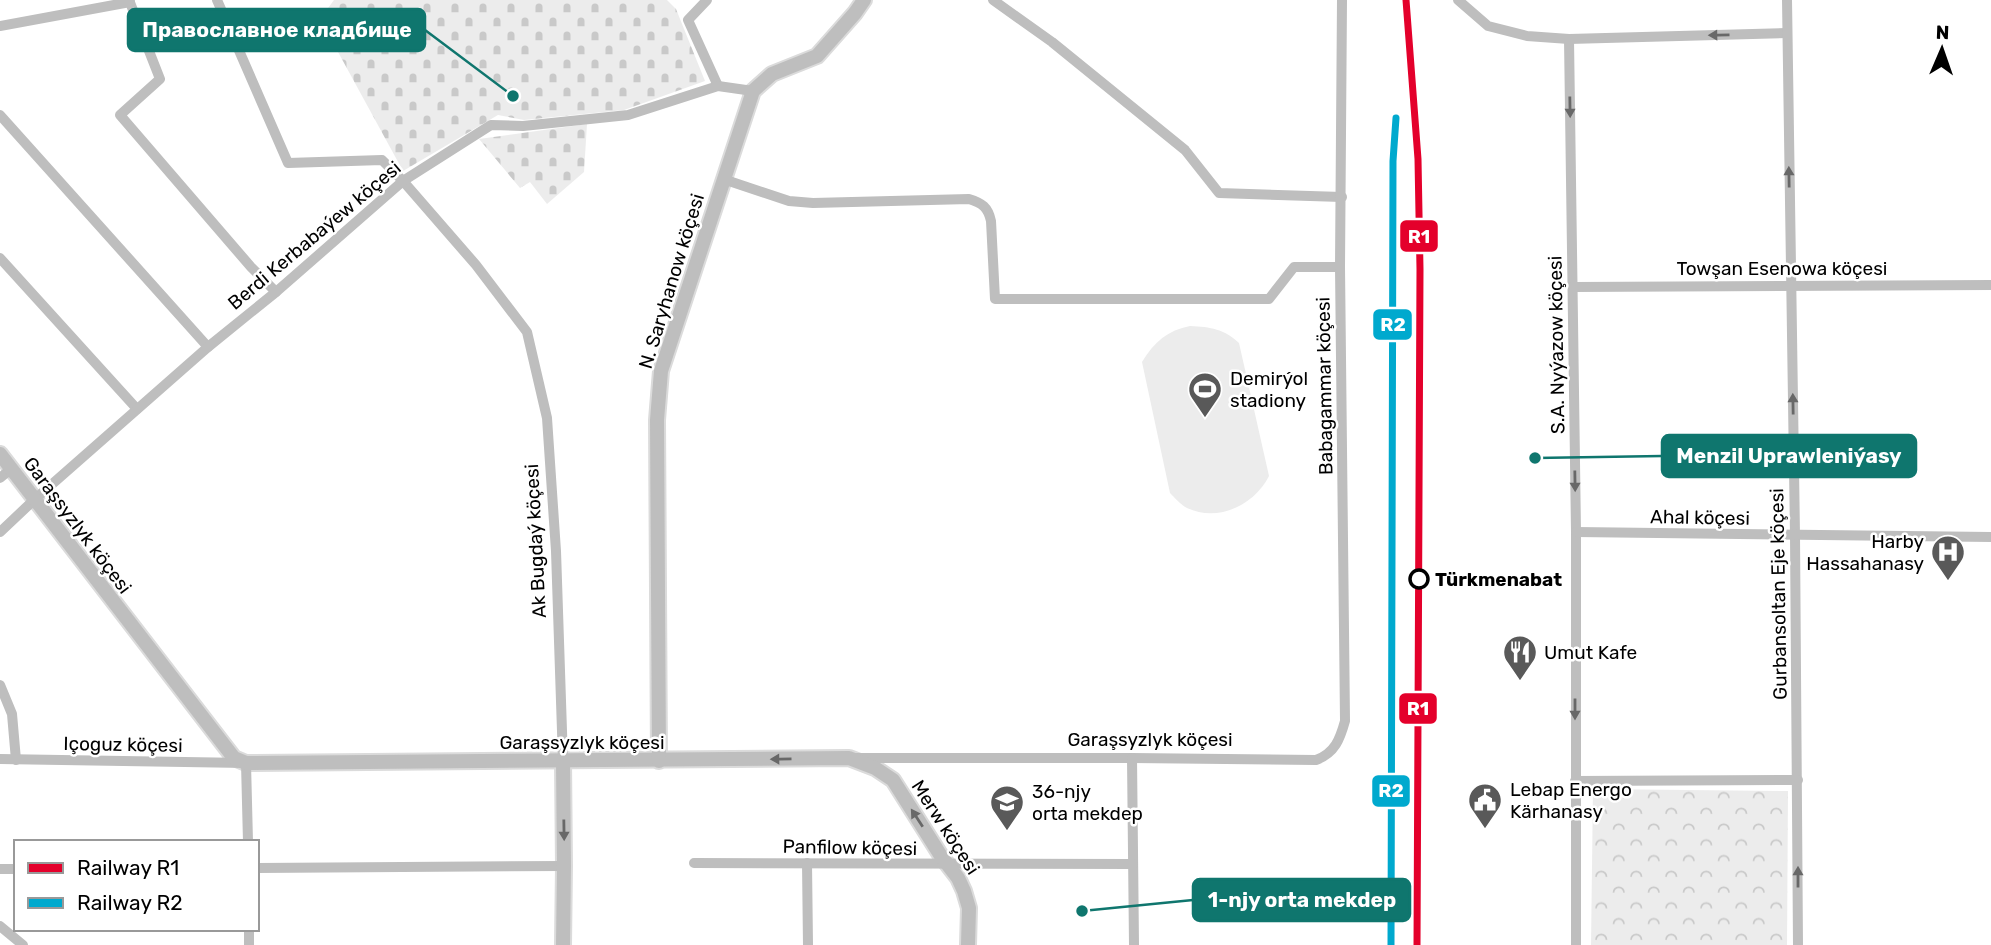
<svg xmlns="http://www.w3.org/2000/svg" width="1991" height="945" viewBox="0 0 1991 945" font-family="Rubik,sans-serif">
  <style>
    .green { fill: #ececec }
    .cemetery { fill: url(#cemetery-stones) }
    .park { fill: url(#park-crowns) }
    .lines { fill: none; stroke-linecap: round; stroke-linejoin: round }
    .major-casing { stroke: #dbdbdb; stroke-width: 18 }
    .minor { stroke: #bebebe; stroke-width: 10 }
    .major { stroke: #bebebe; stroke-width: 14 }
    .rail-1-casing { stroke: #fff; stroke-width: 12 }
    .rail-2-casing { stroke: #fff; stroke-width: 12 }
    .rail-1 { stroke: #e4002b; stroke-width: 7 }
    .rail-2 { stroke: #00a9ce; stroke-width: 7 }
    .oneway { fill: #686868 }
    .stop-dot { fill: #fff; stroke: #000; stroke-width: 3.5 }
    .labels { text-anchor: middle; stroke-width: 5; stroke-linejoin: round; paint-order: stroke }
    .street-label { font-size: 19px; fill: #000; stroke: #fff }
    .poi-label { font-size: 19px; fill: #000; stroke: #fff; text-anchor: start }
    .stop-label { font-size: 19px; font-weight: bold; fill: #000; stroke: #fff; text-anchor: start }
    .leader { fill: none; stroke: #0f766e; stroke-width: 2.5 }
    .callout-dot { fill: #0f766e; stroke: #fff; stroke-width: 2.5 }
    .callout { fill: #0f766e; stroke: #0f766e; stroke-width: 2.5 }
    .callout-label { font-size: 21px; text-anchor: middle; font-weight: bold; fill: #fff }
    .line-badge { stroke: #fff; stroke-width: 2.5 }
    .badge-label { font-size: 19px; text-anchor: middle; font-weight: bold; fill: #fff }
  </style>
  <defs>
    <pattern id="cemetery-stones" width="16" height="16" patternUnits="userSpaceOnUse" patternTransform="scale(1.75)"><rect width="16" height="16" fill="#ececec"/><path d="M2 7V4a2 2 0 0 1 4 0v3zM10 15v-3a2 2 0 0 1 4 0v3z" fill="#c9c9c9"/></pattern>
    <pattern id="park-crowns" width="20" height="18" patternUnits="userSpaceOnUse" patternTransform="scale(1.75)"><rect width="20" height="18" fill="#ececec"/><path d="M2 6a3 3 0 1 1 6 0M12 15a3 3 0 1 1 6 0" fill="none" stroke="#c9c9c9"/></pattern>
  </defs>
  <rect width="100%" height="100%" fill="#fff"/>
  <!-- green -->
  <path class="green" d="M1190 326C1211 327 1224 329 1239 343L1269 476C1255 504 1219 523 1187 508 1181 505 1175 498 1170 493L1142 362C1154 342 1168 330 1190 326Z"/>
  <!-- cemetery -->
  <g class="cemetery">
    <polygon points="334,0 667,0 676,9 705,81 624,110 524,120 498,115 403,171 320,19"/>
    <polygon points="587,124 584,172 547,204 530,182 520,188 479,139"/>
  </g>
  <!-- park -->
  <polygon class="park" points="1593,789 1788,791 1787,945 1591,945"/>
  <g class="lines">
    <!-- major casing -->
    <g class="major-casing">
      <g id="major">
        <polyline points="0,454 234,758 246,763 849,758 875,768 893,780 941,856 958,878 964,891 969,908 968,945"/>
        <polyline points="563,761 564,866 563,945"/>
        <polyline points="659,761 657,420 661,371 753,91 772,74 817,56 855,13 864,0"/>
      </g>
    </g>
    <!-- minor -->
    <g class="minor">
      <polyline points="129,0 160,79 120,115 251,267 276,292"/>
      <polyline points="217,0 288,163 382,160 403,181 476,265 527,332 547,418 556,551 563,761"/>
      <polyline points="707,0 688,20 718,86"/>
      <polyline points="993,0 1052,42 1185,150 1219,193 1342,197"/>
      <polyline points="1458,0 1488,26 1527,36 1569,39 1787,33"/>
      <polyline points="1787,0 1795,535 1798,945"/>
      <polyline points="0,26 130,2"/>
      <polyline points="1569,39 1576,532 1576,945"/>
      <polyline points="0,115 208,347"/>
      <path d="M723 179 789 201 813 203 969 199C982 203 988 207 991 221L995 299H1269L1294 267H1340"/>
      <polyline points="0,258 137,409"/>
      <polyline points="1573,287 1991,285"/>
      <polyline points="0,478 11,469"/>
      <polyline points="0,532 34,500 208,347 276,292 403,181 491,125 523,126 628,115 718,86 753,91"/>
      <polyline points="1576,532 1991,537"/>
      <polyline points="0,685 12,714 16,760"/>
      <path d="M855 758H1132L1316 760C1335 753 1340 739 1345 721L1340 267 1342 0"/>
      <polyline points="1132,758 1134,945"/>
      <polyline points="0,759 246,763 248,842"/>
      <polyline points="1575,781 1798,780"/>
      <polyline points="694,863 1133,864"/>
      <polyline points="807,863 808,945"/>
      <polyline points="257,868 564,866"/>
      <polyline points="0,869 16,869"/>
      <polyline points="0,926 23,945"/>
      <polyline points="249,929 249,945"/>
    </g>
    <!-- major -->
    <use href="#major" class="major"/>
    <!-- rail-1 casing -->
    <g class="rail-1-casing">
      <polyline id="rail-1" points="1406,0 1418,159 1420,269 1417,945"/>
    </g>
    <!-- rail-2 casing -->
    <g class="rail-2-casing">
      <polyline id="rail-2" points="1391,945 1393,161 1396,118"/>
    </g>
    <!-- rail-1 -->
    <use href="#rail-1" class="rail-1"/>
    <!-- rail-2 -->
    <use href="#rail-2" class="rail-2"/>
  </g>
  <!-- one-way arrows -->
  <defs><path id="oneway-solid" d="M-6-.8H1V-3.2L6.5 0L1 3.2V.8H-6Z" transform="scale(1.75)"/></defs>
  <g class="oneway">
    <use href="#oneway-solid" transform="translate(1719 35) rotate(179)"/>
    <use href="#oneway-solid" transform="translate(1570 107) rotate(89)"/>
    <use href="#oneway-solid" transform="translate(1789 177) rotate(-91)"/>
    <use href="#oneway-solid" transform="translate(1793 404) rotate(-91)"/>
    <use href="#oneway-solid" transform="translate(1575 481) rotate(89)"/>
    <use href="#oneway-solid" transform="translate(1575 709) rotate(90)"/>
    <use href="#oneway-solid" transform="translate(781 759) rotate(179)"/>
    <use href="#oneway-solid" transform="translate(917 818) rotate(-123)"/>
    <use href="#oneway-solid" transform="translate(564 830) rotate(89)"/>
    <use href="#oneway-solid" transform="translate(1798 877) rotate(-90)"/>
  </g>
  <!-- icons -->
  <defs>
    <g id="stadium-pin" transform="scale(1.75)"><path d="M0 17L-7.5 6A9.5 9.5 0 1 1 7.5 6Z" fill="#595959" stroke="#fff"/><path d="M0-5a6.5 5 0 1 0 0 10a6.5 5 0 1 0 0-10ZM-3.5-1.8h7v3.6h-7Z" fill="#fff"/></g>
    <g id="hospital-pin" transform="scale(1.75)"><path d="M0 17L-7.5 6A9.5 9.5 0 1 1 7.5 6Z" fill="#595959" stroke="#fff"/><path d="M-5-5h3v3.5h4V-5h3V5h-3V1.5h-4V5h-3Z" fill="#fff"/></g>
    <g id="restaurant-pin" transform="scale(1.75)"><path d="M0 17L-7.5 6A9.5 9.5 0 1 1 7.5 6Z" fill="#595959" stroke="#fff"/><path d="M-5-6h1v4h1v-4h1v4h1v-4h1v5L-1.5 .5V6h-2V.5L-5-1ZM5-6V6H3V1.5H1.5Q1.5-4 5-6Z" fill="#fff"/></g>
    <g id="civic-pin" transform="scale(1.75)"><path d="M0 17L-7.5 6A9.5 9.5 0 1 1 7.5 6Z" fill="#595959" stroke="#fff"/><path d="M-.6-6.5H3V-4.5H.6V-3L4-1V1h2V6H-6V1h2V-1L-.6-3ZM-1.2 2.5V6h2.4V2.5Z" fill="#fff"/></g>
    <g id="school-pin" transform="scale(1.75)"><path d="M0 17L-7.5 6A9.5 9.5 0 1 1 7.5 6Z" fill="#595959" stroke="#fff"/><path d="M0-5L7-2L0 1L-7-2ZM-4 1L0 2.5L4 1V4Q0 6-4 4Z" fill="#fff"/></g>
  </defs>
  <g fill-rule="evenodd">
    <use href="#stadium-pin" x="1205" y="389"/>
    <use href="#hospital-pin" x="1948" y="552"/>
    <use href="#restaurant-pin" x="1520" y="652"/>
    <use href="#civic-pin" x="1485" y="800"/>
    <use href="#school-pin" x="1007" y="802"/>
  </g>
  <!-- markers -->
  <circle class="stop-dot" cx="1419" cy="579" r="9"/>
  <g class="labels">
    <!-- street labels -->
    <g class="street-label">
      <text transform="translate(314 235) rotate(-40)" y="7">Berdi Kerbabaýew köçesi</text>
      <text x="1782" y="275">Towşan Esenowa köçesi</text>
      <text transform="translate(671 281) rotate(-73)" y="7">N. Saryhanow köçesi</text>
      <text transform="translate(1556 345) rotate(-91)" y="7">S.A. Nyýazow köçesi</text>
      <text transform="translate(1324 386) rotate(-91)" y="7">Babagammar köçesi</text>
      <text transform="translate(1700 517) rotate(1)" y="7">Ahal köçesi</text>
      <text transform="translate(78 525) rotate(53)" y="7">Garaşsyzlyk köçesi</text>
      <text transform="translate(535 541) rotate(-93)" y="7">Ak Bugdaý köçesi</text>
      <text transform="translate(1778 594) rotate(-91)" y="7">Gurbansoltan Eje köçesi</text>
      <text x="1150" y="746">Garaşsyzlyk köçesi</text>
      <text x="582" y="749">Garaşsyzlyk köçesi</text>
      <text transform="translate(123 744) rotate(1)" y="7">Içoguz köçesi</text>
      <text transform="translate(946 827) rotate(57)" y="7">Merw köçesi</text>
      <text transform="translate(850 847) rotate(1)" y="7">Panfilow köçesi</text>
    </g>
    <!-- poi labels -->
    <g class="poi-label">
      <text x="1230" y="385">Demirýol<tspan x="1230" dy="22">stadiony</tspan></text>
      <text x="1924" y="548" text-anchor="end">Harby<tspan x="1924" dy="22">Hassahanasy</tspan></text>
      <text x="1544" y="659">Umut Kafe</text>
      <text x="1510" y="796">Lebap Energo<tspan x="1510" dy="22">Kärhanasy</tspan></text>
      <text x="1032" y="798">36-njy<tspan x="1032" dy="22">orta mekdep</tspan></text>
    </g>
    <!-- stop labels -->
    <g class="stop-label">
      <text x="1435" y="586">Türkmenabat</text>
    </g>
  </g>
  <!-- callouts -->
  <path class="leader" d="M513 96L425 30M1535 458L1662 456M1082 911L1193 900"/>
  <g class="callout-dot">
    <circle cx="513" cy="96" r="7"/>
    <circle cx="1535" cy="458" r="7"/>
    <circle cx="1082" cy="911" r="7"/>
  </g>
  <g class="callout">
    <rect x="128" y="9" width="297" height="42" rx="7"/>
    <rect x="1662" y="435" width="254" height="42" rx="7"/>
    <rect x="1193" y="879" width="217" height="42" rx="7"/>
  </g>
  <g class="callout-label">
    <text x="277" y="37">Православное кладбище</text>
    <text x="1789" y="463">Menzil Uprawleniýasy</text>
    <text x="1302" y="907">1-njy orta mekdep</text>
  </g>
  <g class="line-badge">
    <rect x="1399" y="219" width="40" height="34" rx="7" fill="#e4002b"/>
    <rect x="1372" y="308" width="41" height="33" rx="7" fill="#00a9ce"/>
    <rect x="1398" y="692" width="40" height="33" rx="7" fill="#e4002b"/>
    <rect x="1371" y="774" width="40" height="34" rx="7" fill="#00a9ce"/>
  </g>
  <g class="badge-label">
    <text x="1419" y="243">R1</text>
    <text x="1393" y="331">R2</text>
    <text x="1418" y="715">R1</text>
    <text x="1391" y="797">R2</text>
  </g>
  <!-- legend -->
  <rect x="14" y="840" width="245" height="91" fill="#ffffff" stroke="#999999" stroke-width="2"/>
  <rect x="28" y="863" width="35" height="10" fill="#e4002b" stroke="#999999" stroke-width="2"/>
  <text x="77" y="875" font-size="21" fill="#000000">Railway R1</text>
  <rect x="28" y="898" width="35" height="10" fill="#00a9ce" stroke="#999999" stroke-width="2"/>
  <text x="77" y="910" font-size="21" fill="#000000">Railway R2</text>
  <!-- north arrow -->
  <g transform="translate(1942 49) rotate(2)" stroke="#ffffff" stroke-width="5" paint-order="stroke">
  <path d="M0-5L12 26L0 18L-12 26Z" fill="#000000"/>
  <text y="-10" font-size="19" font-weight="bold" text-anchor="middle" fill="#000000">N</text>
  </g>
</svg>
